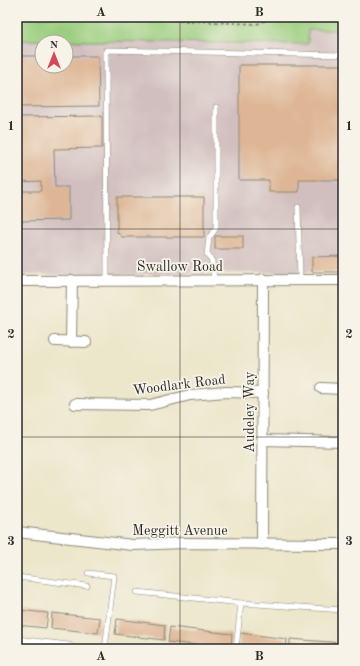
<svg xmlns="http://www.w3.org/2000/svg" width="360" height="666" viewBox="0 0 360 666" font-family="'Old Standard TT',serif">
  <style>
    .industrial { fill: #d1bfbf; fill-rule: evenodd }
    .green { fill: #9acd7d; stroke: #627c54 }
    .building { fill: #deb695 }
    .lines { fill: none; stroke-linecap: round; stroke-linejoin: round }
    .service-casing { stroke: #8c887a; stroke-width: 6 }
    .minor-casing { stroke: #8c887a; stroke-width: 12 }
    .tertiary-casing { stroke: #8c887a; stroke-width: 14 }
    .path { stroke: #8c887a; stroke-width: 2; stroke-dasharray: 3 3; stroke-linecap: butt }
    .service { stroke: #fff; stroke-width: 5 }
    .minor { stroke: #fff; stroke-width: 10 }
    .tertiary { stroke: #fff; stroke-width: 13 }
    .grid { fill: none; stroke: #2b2b2b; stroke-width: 1; stroke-opacity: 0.55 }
    .labels { text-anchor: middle; stroke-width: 3.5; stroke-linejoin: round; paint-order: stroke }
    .street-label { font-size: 14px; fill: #2b2b2b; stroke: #f7f3e8 }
    .neatline { fill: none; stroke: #2b2b2b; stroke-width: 1.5 }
    .grid-label { font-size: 13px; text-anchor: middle; font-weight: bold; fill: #2b2b2b }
  </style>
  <rect width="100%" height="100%" fill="#f7f3e8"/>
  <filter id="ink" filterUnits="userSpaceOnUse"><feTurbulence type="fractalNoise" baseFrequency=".025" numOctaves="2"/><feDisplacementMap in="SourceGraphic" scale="8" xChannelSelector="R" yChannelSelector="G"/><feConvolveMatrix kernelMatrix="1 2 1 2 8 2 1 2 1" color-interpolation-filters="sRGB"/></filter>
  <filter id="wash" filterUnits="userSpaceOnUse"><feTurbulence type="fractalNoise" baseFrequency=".012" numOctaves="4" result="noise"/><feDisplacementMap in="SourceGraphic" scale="16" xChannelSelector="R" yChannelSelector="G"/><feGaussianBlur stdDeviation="0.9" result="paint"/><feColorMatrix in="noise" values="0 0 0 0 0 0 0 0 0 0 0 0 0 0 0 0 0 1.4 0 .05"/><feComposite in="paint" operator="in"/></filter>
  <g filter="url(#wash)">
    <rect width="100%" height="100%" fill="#ece6ca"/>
    <!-- industrial -->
    <path class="industrial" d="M308 30H343V272L17 275V40L308 44ZM42 42H66V66H42Z"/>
    <!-- green -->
    <polygon class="green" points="17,17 343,17 343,30 308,30 308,44 17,40"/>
    <g id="blocks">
      <!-- building -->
      <g class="building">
        <polygon points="17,56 42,56 42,66 66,66 66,56 98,56 99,106 17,107"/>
        <polygon points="239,65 343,65 343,180 299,180 299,192 269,192 269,180 239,180"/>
        <polygon points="102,116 102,148 54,149 55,187 69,187 69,220 17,221 17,191 41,191 41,181 17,182 17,117"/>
        <polygon points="117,197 204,197 204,237 122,237 117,232"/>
        <rect x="215" y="236" width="28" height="13"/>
        <polygon points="343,256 343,272 312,272 312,257"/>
        <polygon points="17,610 48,613 46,628 17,625"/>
        <polygon points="52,613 100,618 98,633 51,628"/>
        <polygon points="117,619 165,625 164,640 115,634"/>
        <polygon points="170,627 232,634 231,649 168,642"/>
        <polygon points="240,633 287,639 286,649 239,648"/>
        <polygon points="290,639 343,643 343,649 290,649"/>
      </g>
    </g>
  </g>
  <g filter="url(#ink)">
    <use href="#blocks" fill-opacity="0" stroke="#8c887a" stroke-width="1"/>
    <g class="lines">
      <!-- service casing -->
      <g class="service-casing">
        <g id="service">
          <polyline points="298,207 300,279"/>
          <polyline points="214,279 212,261 207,254 209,238 216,228 216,107"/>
          <polyline points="107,280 106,50 343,55"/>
          <polyline points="88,573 114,576 105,649"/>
          <polyline points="17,577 87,586"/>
          <polyline points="137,592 241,603 236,649"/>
          <polyline points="241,603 343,610"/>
        </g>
      </g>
      <!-- minor casing -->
      <g class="minor-casing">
        <g id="minor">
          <polyline points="17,281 343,280"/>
          <polyline points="55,341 86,342"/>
          <polyline points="71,342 72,280"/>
          <polyline points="321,388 343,389"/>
          <polyline points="75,404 150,405 190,395 226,392 263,393"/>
          <polyline points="263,440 343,442"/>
          <polyline points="17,532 133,545 184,543 343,544"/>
          <polyline points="262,544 263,279"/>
        </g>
      </g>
      <!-- tertiary casing -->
      <g class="tertiary-casing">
        <polyline id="tertiary" points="17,643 68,649"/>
      </g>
      <!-- path -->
      <polyline class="path" points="101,17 257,24 274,17"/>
      <!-- service -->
      <use href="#service" class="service"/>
      <!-- minor -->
      <use href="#minor" class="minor"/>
      <!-- tertiary -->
      <use href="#tertiary" class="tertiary"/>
    </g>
  </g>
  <!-- grid -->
  <path class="grid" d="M180 17V649M17 229H343M17 437H343"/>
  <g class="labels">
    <!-- street labels -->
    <g class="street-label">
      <text x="180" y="271">Swallow Road</text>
      <text transform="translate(179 384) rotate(-7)" y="5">Woodlark Road</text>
      <text transform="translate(249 412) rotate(-90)" y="5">Audeley Way</text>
      <text x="180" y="535">Meggitt Avenue</text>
    </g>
  </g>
  <!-- margin -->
  <rect width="360" height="666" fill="none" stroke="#f7f3e8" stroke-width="44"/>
  <!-- north arrow -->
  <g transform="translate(54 54)"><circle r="19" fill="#f7f3e8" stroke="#a5a39c"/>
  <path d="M0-3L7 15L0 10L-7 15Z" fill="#d1495b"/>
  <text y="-6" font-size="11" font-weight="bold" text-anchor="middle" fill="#2b2b2b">N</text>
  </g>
  <rect x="22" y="22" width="316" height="622" class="neatline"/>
  <g class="grid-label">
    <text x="101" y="16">A</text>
    <text x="259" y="16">B</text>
    <text x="11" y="130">1</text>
    <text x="349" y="130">1</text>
    <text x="11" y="338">2</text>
    <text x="349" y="338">2</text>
    <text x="11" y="545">3</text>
    <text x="349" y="545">3</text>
    <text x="101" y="660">A</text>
    <text x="259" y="660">B</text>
  </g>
</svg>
